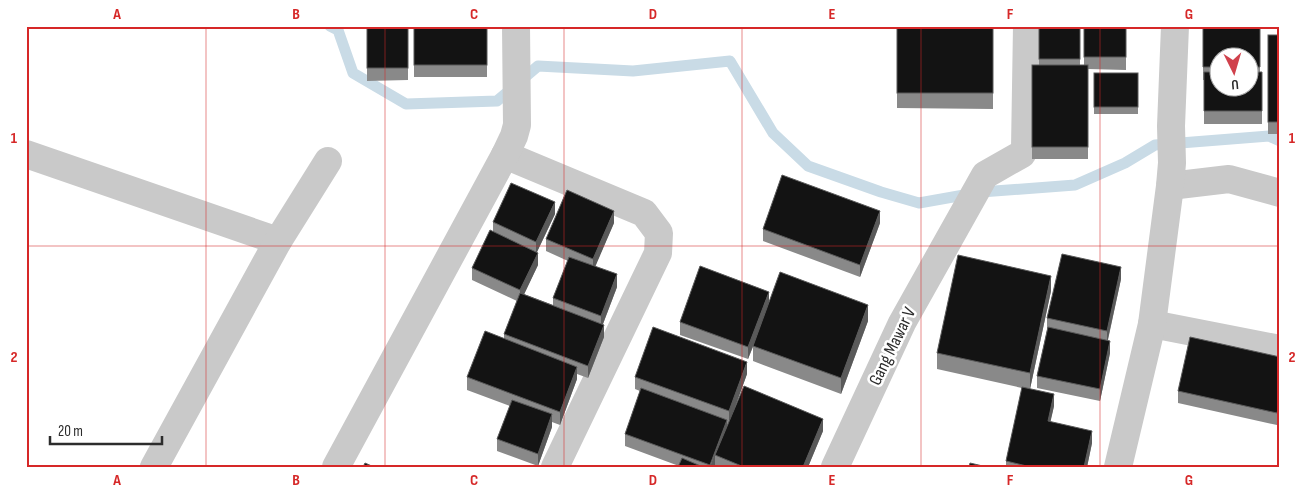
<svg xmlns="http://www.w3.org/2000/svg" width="1306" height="493" viewBox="0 0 1306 493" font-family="'Sofia Sans Condensed',sans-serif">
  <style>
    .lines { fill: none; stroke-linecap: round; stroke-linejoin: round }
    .stream { stroke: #c9dbe6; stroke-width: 11 }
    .street { stroke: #c9c9c9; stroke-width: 28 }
    .wall { fill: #898989; fill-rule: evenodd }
    .shaded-wall { fill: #5a5a5a }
    .building { fill: #131313; stroke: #5a5a5a }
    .grid { fill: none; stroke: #d62828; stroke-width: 1; stroke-opacity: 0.55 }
    .labels { text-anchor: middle; stroke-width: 5; stroke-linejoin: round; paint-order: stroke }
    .street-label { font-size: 18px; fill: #2c2c2c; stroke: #fff }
    .neatline { fill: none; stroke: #d62828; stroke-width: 2 }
    .grid-label { font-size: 16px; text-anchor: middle; font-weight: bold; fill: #d62828 }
  </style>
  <rect width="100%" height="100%" fill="#fff"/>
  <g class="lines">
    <!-- stream -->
    <polyline class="stream" points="330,26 338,30 353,73 406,104 497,101 538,66 633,71 730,61 773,133 808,166 881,192 919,203 981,192 1075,185 1125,163 1155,145 1269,136 1280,141"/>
    <!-- street -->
    <g class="street">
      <polyline points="26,154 278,241"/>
      <polyline points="505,155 644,213 659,233 658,253 555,467"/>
      <polyline points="1170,186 1229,179 1280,193"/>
      <polyline points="1152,324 1280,349"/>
      <polyline points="154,467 278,241 328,161"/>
      <polyline points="336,467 505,155 514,136 517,125 516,26"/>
      <polyline points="835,467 902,323 985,175 1022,154 1025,148 1027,26"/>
      <polyline points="1118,467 1152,324 1170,186 1172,163 1171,126 1175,26"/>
    </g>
  </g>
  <!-- wall -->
  <g class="wall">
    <polygon points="367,26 408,26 408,80 367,81"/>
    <rect x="414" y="26" width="73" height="51"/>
    <polygon points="897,26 993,26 993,109 897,108"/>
    <polygon points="1039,26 1080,26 1080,65 1084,65 1084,26 1126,26 1126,70 1088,69 1088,159 1032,159 1032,65 1039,65"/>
    <path d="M1203 26H1260V72H1262V124H1204V80H1203ZM1218 58H1248V88H1218Z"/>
    <rect x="1268" y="35" width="12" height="99"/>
    <rect x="1094" y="73" width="44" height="41"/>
    <polygon points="555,214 537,252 538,265 524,294 553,305 553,298 568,261 546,251 546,239 614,223 595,266 617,287 603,324 604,337 588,378 577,374 577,379 560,425 552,422 552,427 538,466 497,451 497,439 510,406 467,390 467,377 504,339 504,334 517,301 472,280 472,268 493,232 493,222"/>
    <polygon points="880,223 860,277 763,241 763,229"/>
    <polygon points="1121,279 1108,340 1110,353 1100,401 1037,388 1037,376 1047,330 1047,318"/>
    <polygon points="1051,291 1030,389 1054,406 1050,422 1092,443 1087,467 1006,467 1006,461 1022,388 937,369 937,353"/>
    <polygon points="769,304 868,321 841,394 753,361 753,347 748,359 680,335 680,322"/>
    <polygon points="1280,357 1280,412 1277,425 1178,403 1178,391"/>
    <polygon points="747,374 733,412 823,431 808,467 715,467 715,465 714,467 678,467 679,466 625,446 625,434 640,391 635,389 635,377"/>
  </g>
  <!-- shaded-wall -->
  <g class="shaded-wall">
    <polygon points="555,202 555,214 536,254 536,242"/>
    <polygon points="614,211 614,223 593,272 593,259"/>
    <polygon points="880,211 880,223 860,277 860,265"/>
    <polygon points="538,253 538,265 520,303 520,290"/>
    <polygon points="1121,267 1121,279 1107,343 1107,331"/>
    <polygon points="617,274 617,287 601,329 601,316"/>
    <polygon points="1051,276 1051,291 1030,389 1030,373"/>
    <polygon points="769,292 769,304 748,359 748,347"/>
    <polygon points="868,305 868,321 841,394 841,378"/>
    <polygon points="604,325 604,337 588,378 588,366"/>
    <polygon points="1110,341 1110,353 1100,401 1100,389"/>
    <polygon points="747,362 747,374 729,424 729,411"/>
    <polygon points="577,367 577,379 560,425 560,412"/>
    <polygon points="1054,394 1054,406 1048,433 1048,421"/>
    <polygon points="1280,400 1280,412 1277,425 1277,413"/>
    <polygon points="552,414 552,427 538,466 538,454"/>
    <polygon points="823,419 823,431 808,467 803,467"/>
    <polygon points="727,420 727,432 715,455 715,465 714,467 710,467"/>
    <polygon points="1092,431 1092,443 1087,467 1084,467"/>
  </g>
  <!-- building -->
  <g class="building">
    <rect x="367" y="26" width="41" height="42"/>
    <rect x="414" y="26" width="73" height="39"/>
    <rect x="897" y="26" width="96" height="67"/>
    <rect x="1039" y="26" width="41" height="33"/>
    <rect x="1084" y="26" width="42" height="31"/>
    <polygon points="1203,26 1260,26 1260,67 1248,67 1248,58 1218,58 1218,67 1203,67"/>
    <rect x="1268" y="35" width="12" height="87"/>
    <rect x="1032" y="65" width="56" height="82"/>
    <polygon points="1204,72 1218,72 1218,88 1248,88 1248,72 1262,72 1262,111 1204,111"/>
    <rect x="1094" y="73" width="44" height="34"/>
    <polygon points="782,175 880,211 860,265 763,229"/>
    <polygon points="511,183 555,202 536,242 493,222"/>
    <polygon points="567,190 614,211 593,259 546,239"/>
    <polygon points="490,230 538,253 520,290 472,268"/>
    <polygon points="1062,254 1121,267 1107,331 1047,318"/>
    <polygon points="958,255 1051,276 1030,373 937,353"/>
    <polygon points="569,257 617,274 601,316 553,298"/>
    <polygon points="700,266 769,292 748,347 680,322"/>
    <polygon points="780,272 868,305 841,378 753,346"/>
    <polygon points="520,293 604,325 588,366 504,334"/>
    <polygon points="653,327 747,362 729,411 635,377"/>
    <polygon points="1048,327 1110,341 1100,389 1037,376"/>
    <polygon points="485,331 577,367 560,412 467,377"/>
    <polygon points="1190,337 1280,357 1280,400 1277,413 1178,391"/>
    <polygon points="744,386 823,419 803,467 744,467 715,455"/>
    <polygon points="1022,387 1054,394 1048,421 1092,431 1084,467 1031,467 1006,461"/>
    <polygon points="641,388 727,420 710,465 625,434"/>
    <polygon points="512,400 552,414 538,454 497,439"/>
    <polygon points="682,458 703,467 678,467"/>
    <polygon points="365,463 374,467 363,467"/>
    <polygon points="970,463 987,467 969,467"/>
  </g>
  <!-- grid -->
  <path class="grid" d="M206 26V467M385 26V467M564 26V467M742 26V467M921 26V467M1100 26V467M26 246H1280"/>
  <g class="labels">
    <!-- street labels -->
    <g class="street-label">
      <text transform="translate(892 346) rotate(-64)" y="6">Gang Mawar V</text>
    </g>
  </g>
  <!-- border -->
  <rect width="1306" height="493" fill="none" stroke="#ffffff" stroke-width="55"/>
  <!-- north arrow -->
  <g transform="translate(1234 72) rotate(175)"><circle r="24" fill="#ffffff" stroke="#ababab"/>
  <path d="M0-4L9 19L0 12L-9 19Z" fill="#d0414c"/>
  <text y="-8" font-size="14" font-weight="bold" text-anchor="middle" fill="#2c2c2c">U</text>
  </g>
  <!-- scale -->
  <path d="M50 436v8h112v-8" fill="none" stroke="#2c2c2c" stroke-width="2.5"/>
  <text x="58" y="436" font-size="15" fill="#2c2c2c" stroke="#ffffff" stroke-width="4" paint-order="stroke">20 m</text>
  <rect x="28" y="28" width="1250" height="438" class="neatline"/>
  <g class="grid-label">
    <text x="117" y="19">A</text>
    <text x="296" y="19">B</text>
    <text x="474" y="19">C</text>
    <text x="653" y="19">D</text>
    <text x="832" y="19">E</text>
    <text x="1010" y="19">F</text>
    <text x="1189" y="19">G</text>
    <text x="14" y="143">1</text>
    <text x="1292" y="143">1</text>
    <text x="14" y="362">2</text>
    <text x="1292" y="362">2</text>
    <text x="117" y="485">A</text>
    <text x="296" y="485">B</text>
    <text x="474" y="485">C</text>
    <text x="653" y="485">D</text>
    <text x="832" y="485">E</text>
    <text x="1010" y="485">F</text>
    <text x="1189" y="485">G</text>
  </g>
</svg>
